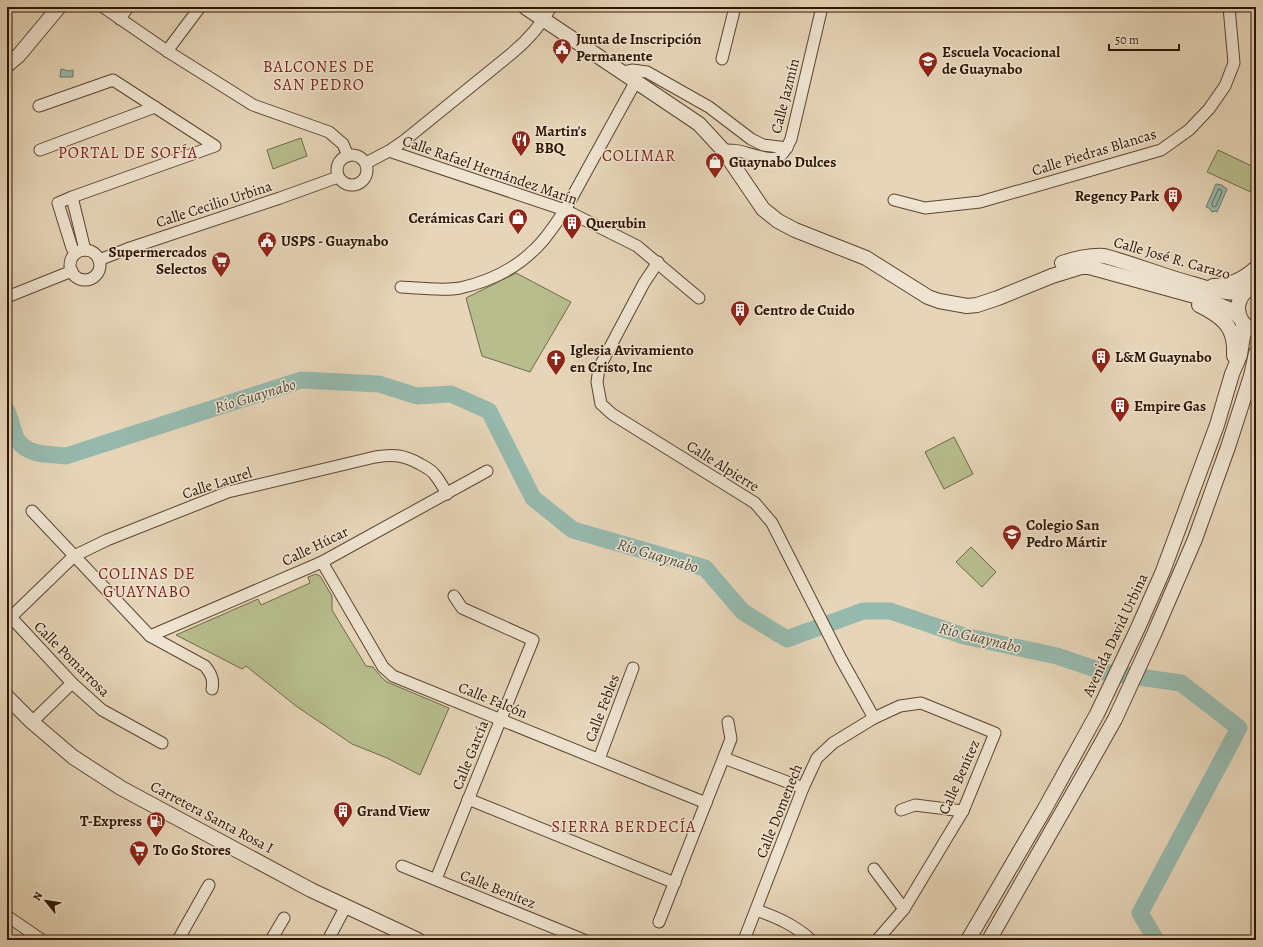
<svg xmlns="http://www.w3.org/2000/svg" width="1263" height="947" viewBox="0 0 1263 947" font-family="Alegreya,serif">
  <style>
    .green { fill: #b7bd8d; stroke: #726847 }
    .water { fill: #96b9ad; stroke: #6c7768 }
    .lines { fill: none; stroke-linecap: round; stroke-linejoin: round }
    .shore { stroke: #626657; stroke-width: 1 }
    .river { stroke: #96b9ad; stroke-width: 17 }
    .minor-casing { stroke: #5c442f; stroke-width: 13 }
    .tertiary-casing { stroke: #5c442f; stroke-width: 16 }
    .minor { stroke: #efe4d1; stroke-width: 11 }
    .tertiary { stroke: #efe4d1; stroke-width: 14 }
    .labels { text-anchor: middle; stroke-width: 3; stroke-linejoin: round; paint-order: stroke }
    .poi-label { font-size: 15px; font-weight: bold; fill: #2e1401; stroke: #efe4d1; text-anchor: start }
    .street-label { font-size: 15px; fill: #2e1401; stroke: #efe4d1 }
    .neighbourhood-label { font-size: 16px; letter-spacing: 1px; fill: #7a1f14; stroke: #efe4d1 }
    .water-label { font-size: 16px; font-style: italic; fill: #524e3d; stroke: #efe4d1 }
  </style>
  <rect width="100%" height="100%" fill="#e6d5b8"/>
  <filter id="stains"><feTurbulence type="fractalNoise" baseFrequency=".005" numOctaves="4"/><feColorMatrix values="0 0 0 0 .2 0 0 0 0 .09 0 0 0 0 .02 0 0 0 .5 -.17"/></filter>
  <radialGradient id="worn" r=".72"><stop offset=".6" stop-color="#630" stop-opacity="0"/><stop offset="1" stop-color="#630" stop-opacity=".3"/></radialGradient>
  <!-- green -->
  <g class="green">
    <polygon points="301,138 307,156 273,169 267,150"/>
    <polygon points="1218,150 1256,168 1256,186 1253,193 1207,172"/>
    <polygon points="516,273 571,302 530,372 482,356 466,298"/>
    <polygon points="954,437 973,474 944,489 925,452"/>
    <polygon points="971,547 996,572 982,587 956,562"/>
    <polygon points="316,574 320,576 332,596 332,610 366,666 373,667 381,677 387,682 449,708 420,775 387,758 352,744 296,706 246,666 242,669 176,635 258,599 261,605 310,583 308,577"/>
  </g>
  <!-- water -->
  <g class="water">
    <polygon points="61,69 69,71 73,70 73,77 60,77"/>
    <polygon points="1216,184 1222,185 1224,187 1227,189 1217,212 1215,211 1212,212 1209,208 1206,207"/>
  </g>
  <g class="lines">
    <!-- shore -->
    <polygon class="shore" points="1219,189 1221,190 1222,192 1216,206 1213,207 1212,204"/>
    <!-- river -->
    <path class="river" d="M7 411C10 418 14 436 18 441 29 456 50 454 66 456L301 380 379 384 417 396 451 394 489 411 533 498 573 530 705 568 743 612 787 639 863 611H890L964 636 1057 656 1104 672 1181 683 1239 728 1140 913 1156 940"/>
    <!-- minor casing -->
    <g class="minor-casing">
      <g id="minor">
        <polyline points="103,7 167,51 253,105 329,132 343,144 348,156"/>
        <polyline points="120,19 128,7"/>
        <polyline points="167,51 200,7"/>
        <polyline points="722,59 735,7"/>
        <polyline points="623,72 632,70 647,72 709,107 751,139 763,145 787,148"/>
        <polyline points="39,106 113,80 215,146 72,197 58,203 72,248 76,253"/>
        <polyline points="40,150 155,107"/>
        <path d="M723 150C728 150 734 150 739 151 748 153 771 162 779 157 785 153 788 145 791 139L822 7"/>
        <polyline points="389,151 565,210 637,246 699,298"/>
        <circle cx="352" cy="170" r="15"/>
        <path d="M366 163 389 151 405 140 511 54C527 41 541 25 551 7"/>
        <polyline points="72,197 85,250"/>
        <polyline points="894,200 925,208 980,202 1161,150 1189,130 1209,109 1225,86 1234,63 1229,7"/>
        <circle cx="85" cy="265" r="15"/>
        <polyline points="99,260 127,249 280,198 338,177"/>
        <polyline points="658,262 644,283 599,368 597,382 601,404 612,414 755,503 772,523 841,659 874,718"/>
        <path d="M401 287C418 288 444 291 460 288 487 282 515 269 535 249 547 238 556 223 565 210L636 81"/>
        <polyline points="7,297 72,271"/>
        <path d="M32 511 150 636 205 666C211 674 214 679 212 689"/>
        <polyline points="322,562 383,667 393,676 706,803"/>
        <polyline points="7,613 72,683 102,710 162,743"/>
        <path d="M11 617 74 556 107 540 228 492 375 457C394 454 404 455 420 464 425 467 432 470 435 475 440 481 443 487 447 494"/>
        <polyline points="150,636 322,562 487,471"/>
        <polyline points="32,722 72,683"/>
        <polyline points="724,758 803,788"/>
        <polyline points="599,759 633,668"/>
        <polyline points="468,799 675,883"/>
        <polyline points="901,810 915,805 963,811"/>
        <polyline points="402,866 584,940"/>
        <polyline points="874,869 904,909"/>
        <polyline points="436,879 533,640 462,608 454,596"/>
        <path d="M756 910C776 917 795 925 811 940"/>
        <polyline points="7,916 42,940"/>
        <polyline points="659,922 731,739 728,722"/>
        <polyline points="178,940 209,885"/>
        <polyline points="271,940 284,918"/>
        <polyline points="328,940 346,906"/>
        <polyline points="744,940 803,788 817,758 833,743 874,718 900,706 921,703 995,733 963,811 904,909 877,940"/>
      </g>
    </g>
    <!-- tertiary casing -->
    <g class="tertiary-casing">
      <g id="tertiary">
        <polyline points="525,7 699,124 723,150 763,209 778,221 795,230 866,258 928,297 939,301 967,306 977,305 998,298 1052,276 1081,267 1089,267 1202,298 1231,310 1239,317"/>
        <polyline points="7,65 19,55 59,7"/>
        <path d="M1062 263C1077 258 1089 255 1104 256 1134 264 1163 276 1193 284 1210 289 1227 295 1245 292"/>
        <path d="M1213 286C1230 286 1244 279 1256 268"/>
        <path d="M1256 286C1232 293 1232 324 1256 331"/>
        <path d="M1199 305C1223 317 1236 327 1234 356"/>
        <polyline points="7,697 32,722 73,757 121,788 311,890 418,940"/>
        <polyline points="968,940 1044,810 1097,714 1137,630 1163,571 1217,425 1232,374 1240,355 1243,336 1243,324"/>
        <polyline points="989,940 1088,767 1115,719 1154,634 1195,539 1228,447 1251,376 1256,353"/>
      </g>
    </g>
    <!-- minor -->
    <use href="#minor" class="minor"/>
    <!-- tertiary -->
    <use href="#tertiary" class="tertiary"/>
  </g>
  <!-- icons -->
  <defs>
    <g id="civic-pin" transform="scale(1)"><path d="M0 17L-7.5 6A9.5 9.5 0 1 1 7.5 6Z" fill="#8f2418" stroke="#efe4d1"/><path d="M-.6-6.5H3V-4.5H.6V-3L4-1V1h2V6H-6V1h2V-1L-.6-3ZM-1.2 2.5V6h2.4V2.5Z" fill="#fff"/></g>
    <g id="school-pin" transform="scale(1)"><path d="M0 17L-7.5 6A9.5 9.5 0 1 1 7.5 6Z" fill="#8f2418" stroke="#efe4d1"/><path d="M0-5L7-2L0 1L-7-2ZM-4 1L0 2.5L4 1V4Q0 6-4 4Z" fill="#fff"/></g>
    <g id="restaurant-pin" transform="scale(1)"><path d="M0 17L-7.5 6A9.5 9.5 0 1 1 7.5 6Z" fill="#8f2418" stroke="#efe4d1"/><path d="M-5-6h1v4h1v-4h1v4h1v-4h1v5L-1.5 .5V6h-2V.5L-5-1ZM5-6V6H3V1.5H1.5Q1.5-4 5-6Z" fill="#fff"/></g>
    <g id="shop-pin" transform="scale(1)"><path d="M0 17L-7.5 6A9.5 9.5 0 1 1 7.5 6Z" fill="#8f2418" stroke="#efe4d1"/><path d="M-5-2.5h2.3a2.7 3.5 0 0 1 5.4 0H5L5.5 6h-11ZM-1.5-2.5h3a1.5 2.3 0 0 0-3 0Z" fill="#fff"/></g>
    <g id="building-pin" transform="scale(1)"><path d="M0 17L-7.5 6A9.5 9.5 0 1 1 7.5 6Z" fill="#8f2418" stroke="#efe4d1"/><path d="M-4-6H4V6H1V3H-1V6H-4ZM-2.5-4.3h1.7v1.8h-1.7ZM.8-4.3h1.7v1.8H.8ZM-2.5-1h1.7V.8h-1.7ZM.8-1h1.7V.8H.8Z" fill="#fff"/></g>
    <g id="supermarket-pin" transform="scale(1)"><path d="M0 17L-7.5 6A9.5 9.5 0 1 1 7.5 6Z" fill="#8f2418" stroke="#efe4d1"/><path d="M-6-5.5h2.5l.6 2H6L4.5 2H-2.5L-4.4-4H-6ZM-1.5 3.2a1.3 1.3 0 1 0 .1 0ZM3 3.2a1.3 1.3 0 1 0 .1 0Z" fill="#fff"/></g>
    <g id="church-pin" transform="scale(1)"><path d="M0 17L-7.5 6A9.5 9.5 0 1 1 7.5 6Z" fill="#8f2418" stroke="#efe4d1"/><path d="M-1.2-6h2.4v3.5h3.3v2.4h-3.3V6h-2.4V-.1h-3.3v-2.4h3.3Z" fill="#fff"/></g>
    <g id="university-pin" transform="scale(1)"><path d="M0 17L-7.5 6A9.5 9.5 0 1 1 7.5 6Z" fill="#8f2418" stroke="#efe4d1"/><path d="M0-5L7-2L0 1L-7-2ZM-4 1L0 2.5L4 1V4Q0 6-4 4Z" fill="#fff"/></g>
    <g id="fuel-pin" transform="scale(1)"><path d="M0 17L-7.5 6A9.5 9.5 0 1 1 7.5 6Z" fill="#8f2418" stroke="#efe4d1"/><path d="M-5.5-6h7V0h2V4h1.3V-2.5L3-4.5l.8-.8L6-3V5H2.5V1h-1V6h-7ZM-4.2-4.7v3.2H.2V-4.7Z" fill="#fff"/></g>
  </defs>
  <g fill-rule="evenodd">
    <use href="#civic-pin" x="562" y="48"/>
    <use href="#school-pin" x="928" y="61"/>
    <use href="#restaurant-pin" x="521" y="140"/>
    <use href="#shop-pin" x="715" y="162"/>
    <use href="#building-pin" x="1173" y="196"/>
    <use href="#shop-pin" x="518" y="218"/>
    <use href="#building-pin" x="572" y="223"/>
    <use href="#civic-pin" x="267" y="241"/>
    <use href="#supermarket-pin" x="221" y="261"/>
    <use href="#building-pin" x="740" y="310"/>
    <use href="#building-pin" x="1101" y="357"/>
    <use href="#church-pin" x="556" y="359"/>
    <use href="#building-pin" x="1120" y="406"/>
    <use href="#university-pin" x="1012" y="534"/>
    <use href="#building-pin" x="343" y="811"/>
    <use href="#fuel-pin" x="156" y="821"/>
    <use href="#supermarket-pin" x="139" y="850"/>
  </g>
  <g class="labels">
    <!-- poi labels -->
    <g class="poi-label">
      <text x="576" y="44">Junta de Inscripción<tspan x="576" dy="17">Permanente</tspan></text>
      <text x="942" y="57">Escuela Vocacional<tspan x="942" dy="17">de Guaynabo</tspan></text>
      <text x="535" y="136">Martin's<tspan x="535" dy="17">BBQ</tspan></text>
      <text x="729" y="167">Guaynabo Dulces</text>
      <text x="1159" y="201" text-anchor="end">Regency Park</text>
      <text x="504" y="223" text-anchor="end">Cerámicas Cari</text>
      <text x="586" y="228">Querubin</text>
      <text x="281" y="246">USPS - Guaynabo</text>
      <text x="207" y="257" text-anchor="end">Supermercados<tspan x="207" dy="17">Selectos</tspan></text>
      <text x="754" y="315">Centro de Cuido</text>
      <text x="570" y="355">Iglesia Avivamiento<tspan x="570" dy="17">en Cristo, Inc</tspan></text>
      <text x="1115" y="362">L&amp;M Guaynabo</text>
      <text x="1134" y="411">Empire Gas</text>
      <text x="1026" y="530">Colegio San<tspan x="1026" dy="17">Pedro Mártir</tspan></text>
      <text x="357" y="816">Grand View</text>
      <text x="142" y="826" text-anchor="end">T-Express</text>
      <text x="153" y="855">To Go Stores</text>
    </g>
    <!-- street labels -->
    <g class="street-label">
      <text transform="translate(785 96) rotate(-76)" y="5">Calle Jazmín</text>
      <text transform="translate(1094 152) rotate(-17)" y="5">Calle Piedras Blancas</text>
      <text transform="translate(490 170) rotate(19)" y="5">Calle Rafael Hernández Marín</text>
      <text transform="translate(214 204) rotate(-18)" y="5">Calle Cecilio Urbina</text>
      <text transform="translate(1172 258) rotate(16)" y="5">Calle José R. Carazo</text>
      <text transform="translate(723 466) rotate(32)" y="5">Calle Alpierre</text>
      <text transform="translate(217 483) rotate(-18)" y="5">Calle Laurel</text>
      <text transform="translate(315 546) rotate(-26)" y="5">Calle Húcar</text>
      <text transform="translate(1115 635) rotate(-65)" y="5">Avenida David Urbina</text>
      <text transform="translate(72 659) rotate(45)" y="5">Calle Pomarrosa</text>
      <text transform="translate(493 700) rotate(22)" y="5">Calle Falcón</text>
      <text transform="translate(602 708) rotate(-69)" y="5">Calle Febles</text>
      <text transform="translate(470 755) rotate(-68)" y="5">Calle García</text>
      <text transform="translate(959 777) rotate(-66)" y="5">Calle Benítez</text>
      <text transform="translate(779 811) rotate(-68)" y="5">Calle Domenech</text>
      <text transform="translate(212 817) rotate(28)" y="5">Carretera Santa Rosa I</text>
      <text transform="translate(498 889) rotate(22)" y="5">Calle Benítez</text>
    </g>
    <!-- neighbourhood labels -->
    <g class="neighbourhood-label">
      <text x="319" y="72">BALCONES DE<tspan x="319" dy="18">SAN PEDRO</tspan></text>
      <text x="128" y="158">PORTAL DE SOFÍA</text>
      <text x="639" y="161">COLIMAR</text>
      <text x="147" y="579">COLINAS DE<tspan x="147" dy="18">GUAYNABO</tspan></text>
      <text x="624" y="832">SIERRA BERDECÍA</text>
    </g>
    <!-- water labels -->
    <g class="water-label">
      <text transform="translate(255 395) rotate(-17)" y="6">Río Guaynabo</text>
      <text transform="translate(658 555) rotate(17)" y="6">Río Guaynabo</text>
      <text transform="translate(980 637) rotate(14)" y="6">Río Guaynabo</text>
    </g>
  </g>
  <!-- margin -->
  <rect width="1263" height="947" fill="none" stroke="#e6d5b8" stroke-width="24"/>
  <rect x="8" y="8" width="1247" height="931" fill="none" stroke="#2e1401" stroke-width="2"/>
  <rect x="12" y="12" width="1239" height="923" fill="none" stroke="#2e1401"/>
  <!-- north arrow -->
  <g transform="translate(46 901) rotate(300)" stroke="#efe4d1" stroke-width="3" paint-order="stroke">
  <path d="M0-3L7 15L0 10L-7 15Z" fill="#2e1401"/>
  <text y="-6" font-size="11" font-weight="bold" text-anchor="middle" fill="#2e1401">N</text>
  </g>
  <!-- scale -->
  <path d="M1109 44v6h70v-6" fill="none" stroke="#2e1401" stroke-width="2"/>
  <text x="1115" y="44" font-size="12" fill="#2e1401" stroke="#efe4d1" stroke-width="3" paint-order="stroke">50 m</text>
  <rect width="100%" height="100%" filter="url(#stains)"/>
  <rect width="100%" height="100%" fill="url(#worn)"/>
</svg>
